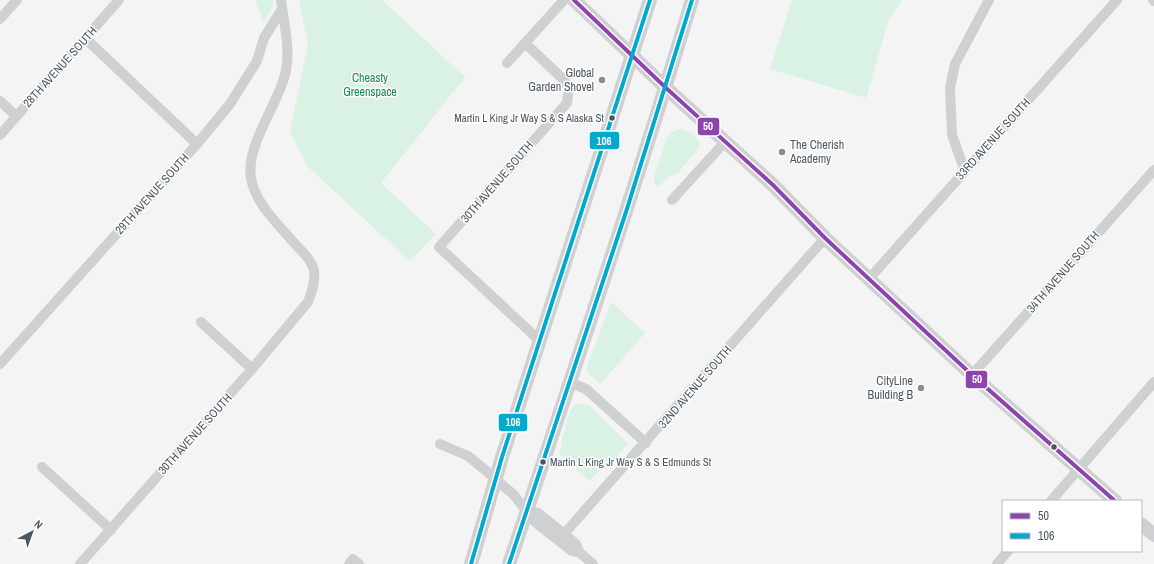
<svg xmlns="http://www.w3.org/2000/svg" width="1154" height="564" viewBox="0 0 1154 564" font-family="'Archivo Narrow',sans-serif">
  <style>
    .green { fill: #d9f2e3 }
    .lines { fill: none; stroke-linecap: round; stroke-linejoin: round }
    .minor { stroke: #ced0d2; stroke-width: 10 }
    .secondary { stroke: #ced0d4; stroke-width: 14 }
    .bus-1-casing { stroke: #fff; stroke-width: 7 }
    .bus-2-casing { stroke: #fff; stroke-width: 7 }
    .bus-1 { stroke: #8e44ad; stroke-width: 4 }
    .bus-2 { stroke: #00a9ce; stroke-width: 4 }
    .poi-dot { fill: #868d94; stroke: #fff; stroke-width: 1.5 }
    .bus-dot { fill: #4a5661; stroke: #fff; stroke-width: 1.5 }
    .labels { text-anchor: middle; stroke-width: 3; stroke-linejoin: round; paint-order: stroke }
    .bus-label { font-size: 11px; fill: #4a5661; stroke: #fff; text-anchor: end }
    .street-label { font-size: 12px; fill: #4a5661; stroke: #fff }
    .poi-label { font-size: 12px; fill: #4a5661; stroke: #fff; text-anchor: end }
    .park-label { font-size: 12px; fill: #17864f; stroke: #fff }
    .line-badge { stroke: #fff; stroke-width: 1.5 }
    .badge-label { font-size: 11px; text-anchor: middle; font-weight: bold; fill: #fff }
  </style>
  <rect width="100%" height="100%" fill="#f4f4f4"/>
  <!-- green -->
  <g class="green">
    <polygon points="256,0 273,0 274,4 263,23"/>
    <polygon points="299,0 382,0 465,77 381,183 436,234 410,261 308,167 290,131 308,44"/>
    <polygon points="792,0 902,0 889,19 866,98 770,69"/>
    <path d="M680 129C688 129 700 139 700 146L677 174 669 176 659 186 654 184V177L667 138 671 133Z"/>
    <polygon points="611,302 645,333 600,384 588,373 587,367"/>
    <path d="M581 403 590 406 628 443 609 467 599 471 590 481 559 454C563 442 566 410 576 404Z"/>
  </g>
  <g class="lines">
    <!-- minor -->
    <g class="minor">
      <polyline points="1153,0 1154,1"/>
      <polyline points="0,19 17,0"/>
      <polyline points="86,39 197,144"/>
      <polyline points="526,44 564,80 569,88 567,103 439,247 540,341"/>
      <polyline points="507,63 564,0"/>
      <polyline points="0,101 16,116"/>
      <polyline points="0,135 119,0"/>
      <polyline points="965,171 952,135 950,88 955,64 989,0"/>
      <polyline points="672,200 725,142"/>
      <polyline points="869,279 1117,0"/>
      <polyline points="201,322 252,369"/>
      <polyline points="0,364 197,144 230,104 257,61 264,38 282,9"/>
      <polyline points="972,375 1154,170"/>
      <polyline points="571,383 586,389 646,443"/>
      <polyline points="440,444 468,456 484,469 514,495 535,522 572,551 579,552"/>
      <polyline points="42,467 111,530"/>
      <polyline points="1051,501 1154,382"/>
      <polyline points="527,511 538,513 564,534 576,544 579,552 593,564"/>
      <polyline points="564,534 825,238"/>
      <path d="M80 564 252 369 308 302C312 292 317 278 313 267 310 259 302 251 296 245 280 226 255 204 251 178 246 146 275 109 284 78 292 54 284 24 281 0"/>
      <polyline points="349,564 353,559 359,564"/>
      <polyline points="997,564 1008,551"/>
    </g>
    <!-- secondary -->
    <g class="secondary">
      <polyline points="574,0 665,87 773,185 825,238 972,375 1115,501"/>
      <polyline points="1141,524 1154,535"/>
      <polyline points="471,564 502,457 650,0"/>
      <path d="M509 564C572 377 635 189 692 0"/>
    </g>
    <!-- bus-1 casing -->
    <g class="bus-1-casing">
      <polyline id="bus-1" points="574,0 665,87 773,185 825,238 972,375 1115,501"/>
    </g>
    <!-- bus-2 casing -->
    <g class="bus-2-casing">
      <g id="bus-2">
        <polyline points="471,564 502,457 650,0"/>
        <polyline points="509,564 626,212 692,0"/>
      </g>
    </g>
    <!-- bus-1 -->
    <use href="#bus-1" class="bus-1"/>
    <!-- bus-2 -->
    <use href="#bus-2" class="bus-2"/>
  </g>
  <!-- markers -->
  <g class="poi-dot">
    <circle cx="602" cy="80" r="4"/>
    <circle cx="782" cy="152" r="4"/>
    <circle cx="921" cy="388" r="4"/>
  </g>
  <g class="bus-dot">
    <circle cx="612" cy="118" r="3.5"/>
    <circle cx="1054" cy="447" r="3.5"/>
    <circle cx="543" cy="462" r="3.5"/>
  </g>
  <g class="labels">
    <!-- bus labels -->
    <g class="bus-label">
      <text x="604" y="122">Martin L King Jr Way S &amp; S Alaska St</text>
      <text x="550" y="466" text-anchor="start">Martin L King Jr Way S &amp; S Edmunds St</text>
    </g>
    <!-- street labels -->
    <g class="street-label">
      <text transform="translate(60 67) rotate(-48)" y="4">28TH AVENUE SOUTH</text>
      <text transform="translate(993 139) rotate(-48)" y="4">33RD AVENUE SOUTH</text>
      <text transform="translate(497 182) rotate(-49)" y="4">30TH AVENUE SOUTH</text>
      <text transform="translate(152 194) rotate(-48)" y="4">29TH AVENUE SOUTH</text>
      <text transform="translate(1063 272) rotate(-49)" y="4">34TH AVENUE SOUTH</text>
      <text transform="translate(695 387) rotate(-49)" y="4">32ND AVENUE SOUTH</text>
      <text transform="translate(195 434) rotate(-48)" y="4">30TH AVENUE SOUTH</text>
    </g>
    <!-- poi labels -->
    <g class="poi-label">
      <text x="594" y="77">Global<tspan x="594" dy="14">Garden Shovel</tspan></text>
      <text x="790" y="149" text-anchor="start">The Cherish<tspan x="790" dy="14">Academy</tspan></text>
      <text x="913" y="385">CityLine<tspan x="913" dy="14">Building B</tspan></text>
    </g>
    <!-- park labels -->
    <g class="park-label">
      <text x="370" y="82">Cheasty<tspan x="370" dy="14">Greenspace</tspan></text>
    </g>
  </g>
  <g class="line-badge">
    <rect x="697" y="117" width="23" height="19" rx="4" fill="#8e44ad"/>
    <rect x="589" y="131" width="31" height="19" rx="4" fill="#00a9ce"/>
    <rect x="965" y="370" width="23" height="19" rx="4" fill="#8e44ad"/>
    <rect x="498" y="413" width="30" height="19" rx="4" fill="#00a9ce"/>
  </g>
  <g class="badge-label">
    <text x="708" y="130">50</text>
    <text x="604" y="145">106</text>
    <text x="977" y="383">50</text>
    <text x="513" y="426">106</text>
  </g>
  <!-- legend -->
  <rect x="1002" y="500" width="140" height="52" fill="#ffffff" stroke="#b7bbc0"/>
  <rect x="1010" y="513" width="20" height="6" fill="#8e44ad" stroke="#b7bbc0"/>
  <text x="1038" y="520" font-size="12" fill="#4a5661">50</text>
  <rect x="1010" y="533" width="20" height="6" fill="#00a9ce" stroke="#b7bbc0"/>
  <text x="1038" y="540" font-size="12" fill="#4a5661">106</text>
  <!-- north arrow -->
  <g transform="translate(32 532) rotate(41)" stroke="#ffffff" stroke-width="3" paint-order="stroke">
  <path d="M0-3L7 15L0 10L-7 15Z" fill="#4a5661"/>
  <text y="-6" font-size="11" font-weight="bold" text-anchor="middle" fill="#4a5661">N</text>
  </g>
</svg>
